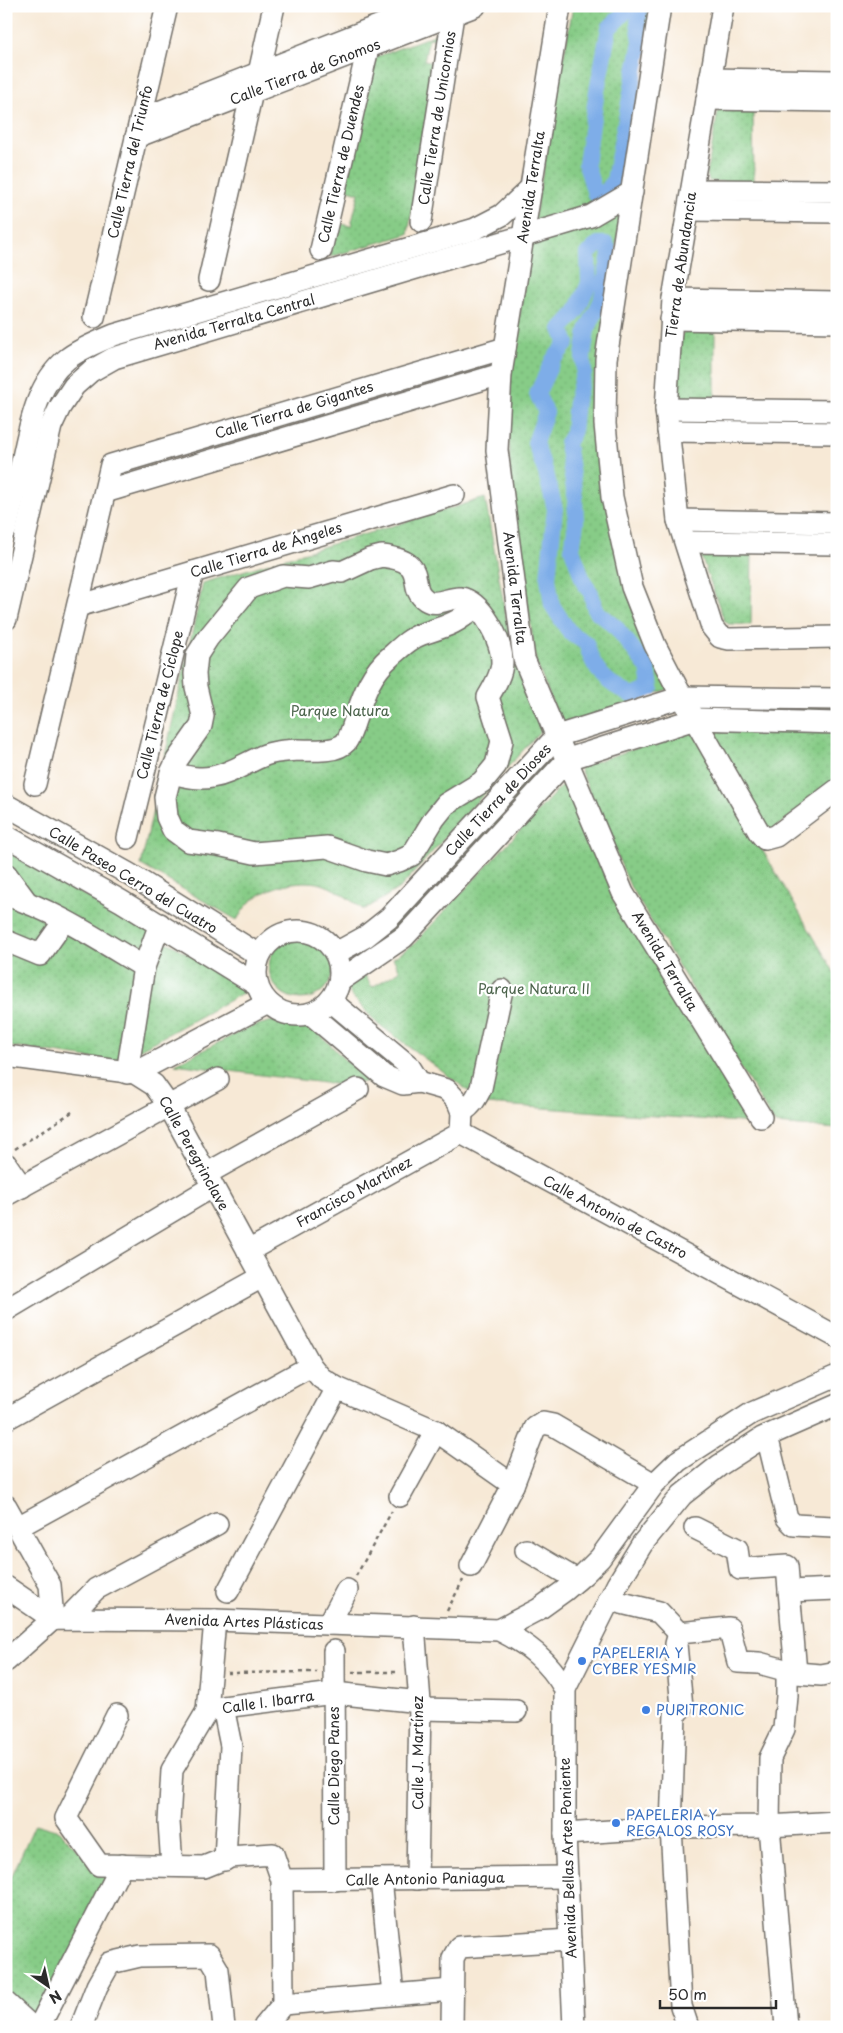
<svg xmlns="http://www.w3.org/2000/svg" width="843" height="2033" viewBox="0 0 843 2033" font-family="'Playpen Sans',sans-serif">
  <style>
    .green { fill: url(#green-dots); stroke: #597c59 }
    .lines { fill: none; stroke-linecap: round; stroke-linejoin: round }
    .canal { stroke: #7eade8; stroke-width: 16 }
    .minor-casing { stroke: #726e67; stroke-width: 24 }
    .path { stroke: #726e67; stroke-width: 2.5; stroke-dasharray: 4 4; stroke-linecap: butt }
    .minor { stroke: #fff; stroke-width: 21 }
    .shop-dot { fill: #3f7fe0; stroke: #fff; stroke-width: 2 }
    .labels { text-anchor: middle; stroke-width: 4.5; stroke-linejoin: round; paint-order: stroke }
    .street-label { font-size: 14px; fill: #2b2b2b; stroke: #fff }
    .park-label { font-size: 14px; fill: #4b634b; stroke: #fff }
    .shop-label { font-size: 14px; fill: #366cbe; stroke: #fff; text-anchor: start }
  </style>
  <defs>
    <pattern id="green-dots" width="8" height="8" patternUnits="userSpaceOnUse" patternTransform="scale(1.25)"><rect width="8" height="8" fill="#87cc87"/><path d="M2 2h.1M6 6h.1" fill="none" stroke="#75af75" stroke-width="1.8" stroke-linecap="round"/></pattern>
  </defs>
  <rect width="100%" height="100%" fill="#fff"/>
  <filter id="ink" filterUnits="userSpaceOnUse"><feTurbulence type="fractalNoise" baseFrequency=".02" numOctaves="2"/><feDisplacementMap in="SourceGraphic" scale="10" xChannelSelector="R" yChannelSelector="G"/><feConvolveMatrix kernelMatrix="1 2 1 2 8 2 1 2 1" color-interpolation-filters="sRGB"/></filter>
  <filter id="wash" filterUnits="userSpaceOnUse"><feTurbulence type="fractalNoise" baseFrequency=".0096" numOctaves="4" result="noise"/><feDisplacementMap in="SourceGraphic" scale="20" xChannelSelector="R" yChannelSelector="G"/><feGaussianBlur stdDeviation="1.12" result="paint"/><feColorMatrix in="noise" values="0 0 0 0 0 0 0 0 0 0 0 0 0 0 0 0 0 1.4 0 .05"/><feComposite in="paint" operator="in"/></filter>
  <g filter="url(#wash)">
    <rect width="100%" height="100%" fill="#f7e9d6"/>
    <!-- green -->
    <g class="green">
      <polygon points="573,6 653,6 624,187 594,208 533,226"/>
      <polygon points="445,31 443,40 429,38 424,61 438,64 408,234 330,257 337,223 351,226 359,193 345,189 376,57"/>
      <polygon points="753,108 754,183 709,181 707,174 718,111 721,109"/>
      <polygon points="620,210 597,438 669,689 562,726 536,662 510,478 508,389 531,242"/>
      <path d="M715 327V402L680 401 678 394 681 335C689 326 703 328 715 327Z"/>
      <path d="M485 498 512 651 526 694 542 729 401 887 364 910C350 900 334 886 317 883 294 879 264 888 248 904 244 908 240 915 237 920L141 865 203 583Z"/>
      <polygon points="752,550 751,625 728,624 724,620 701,556 705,551"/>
      <polygon points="837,707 837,714 710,710 712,708"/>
      <polygon points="709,728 837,730 837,781 767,834"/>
      <polygon points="692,730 837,977 837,1129 775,1124 631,888 579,767"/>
      <polygon points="552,760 551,766 398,931 363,955 352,960 349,959 347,955 546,761"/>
      <polygon points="565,782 754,1123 486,1104 377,1023 350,994 348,987 365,975 372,987 400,971 393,958 414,944"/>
      <polygon points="6,851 250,989 117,1062 6,1046"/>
      <circle cx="301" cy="967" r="32"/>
      <polygon points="284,1018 297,1019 309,1023 344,1059 371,1081 340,1085 175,1064 250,1027"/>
      <polygon points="35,1824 59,1831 96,1868 114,1874 36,2019 6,1993 6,1889"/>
    </g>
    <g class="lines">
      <!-- canal -->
      <g class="canal">
        <polyline points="622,6 626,11 609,28 597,91 586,164 595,194 607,191 614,180 641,41 638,22 641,6"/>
        <path d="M598 244H606L610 253 601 301 587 330 583 356 584 372 576 401 573 433 567 443 575 496 576 523 572 549 584 583 591 593 595 610 615 626 648 668 651 688 633 696C606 683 594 672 586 643L570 633 552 605 548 578 555 509 546 473 535 443 546 412 537 394 553 360 567 343 561 329 577 311 589 283 588 254Z"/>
      </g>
    </g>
  </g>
  <g filter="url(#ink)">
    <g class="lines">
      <!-- minor casing -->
      <g class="minor-casing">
        <g id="minor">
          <polyline points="560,6 501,374 497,450 524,659 623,893 761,1117"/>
          <polyline points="660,6 606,359 605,424 612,497 632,587 655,645 682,697 759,832 765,839 776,836 837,790"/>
          <polyline points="723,6 673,299 666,409 678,520 712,627 720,637 729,639 837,637"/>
          <polyline points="259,73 274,6"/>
          <polyline points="710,79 837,81"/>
          <polyline points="707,99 837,101"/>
          <polyline points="141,119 429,6"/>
          <polyline points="136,137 475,6"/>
          <polyline points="692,190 837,191"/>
          <polyline points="689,210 837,212"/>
          <polyline points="421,221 453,15"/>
          <polyline points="321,250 368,48"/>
          <polyline points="209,280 252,92"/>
          <polyline points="673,299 837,302"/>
          <polyline points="94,317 167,6"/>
          <polyline points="671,319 837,322"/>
          <polyline points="666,409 837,411"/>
          <polyline points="668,431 837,433"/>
          <polyline points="105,492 501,374"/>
          <polyline points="678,520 837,523"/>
          <path d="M6 529C11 506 17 484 22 462 30 426 36 384 67 359 81 348 98 342 114 335L475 229 502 215 532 187"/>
          <polyline points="686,542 837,544"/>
          <path d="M382 556C432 562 405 586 426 600 437 607 449 597 460 598 482 601 502 641 502 662 502 674 494 687 488 697L502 741 496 765 482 782 446 804 434 819 412 855 399 861 386 865 367 861 327 847 254 853 218 845 188 841 173 830 167 817 165 797 171 773 177 760 201 726 203 716 196 687 195 674 197 655 208 638 249 588 283 576 309 578 333 571 342 572 370 559Z"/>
          <polyline points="78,606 454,495"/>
          <polyline points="6,619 51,426 60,407 74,386 91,371 114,358 591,216 632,192"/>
          <path d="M171 773C185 776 198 780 212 777 231 774 247 762 265 755 275 751 287 751 298 750 312 750 336 753 346 742 351 735 353 725 356 717 364 693 371 673 391 656 400 648 410 638 422 634 446 626 455 625 475 607"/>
          <polyline points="35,784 111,465 505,348"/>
          <polyline points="6,805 129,874 259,955"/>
          <polyline points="6,836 121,901 257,985"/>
          <polyline points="128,838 193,572"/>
          <polyline points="6,874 26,901"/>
          <path d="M6 895C56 911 100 941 144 967"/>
          <circle cx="298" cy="973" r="42"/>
          <polyline points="6,941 40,955 64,921"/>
          <polyline points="336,953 365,937 389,918 557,736 682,697 837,699"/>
          <polyline points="341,980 404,937 568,759 695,719 837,723"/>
          <polyline points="331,1001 409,1066 419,1082"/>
          <polyline points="311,1014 384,1076 403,1084 419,1082 447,1090 458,1102 462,1112 461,1133"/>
          <polyline points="6,1056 135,1073 154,1085 169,1106 311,1366 321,1378 337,1388 436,1431 513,1485"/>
          <polyline points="127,1073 144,967 160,924"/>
          <polyline points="135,1073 268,1003"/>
          <path d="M462 1112C472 1105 476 1099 481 1088L502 990"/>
          <polyline points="461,1133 837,1337"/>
          <polyline points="6,1164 22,1187"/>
          <polyline points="206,1174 358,1089"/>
          <polyline points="6,1195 218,1079"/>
          <polyline points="248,1251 461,1133"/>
          <polyline points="6,1310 212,1187"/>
          <polyline points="6,1419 262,1277"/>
          <polyline points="767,1436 787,1518 794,1525 833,1527"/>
          <polyline points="400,1496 436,1431"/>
          <polyline points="6,1506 50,1585 53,1619"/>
          <polyline points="18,1527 311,1366"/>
          <polyline points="695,1528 737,1549 740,1569 787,1566 796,1673"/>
          <polyline points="526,1550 577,1580"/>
          <polyline points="471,1566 513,1485 535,1428 543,1423 553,1425 654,1484"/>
          <polyline points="6,1587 53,1619"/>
          <polyline points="228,1591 337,1388"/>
          <polyline points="789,1591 837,1589"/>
          <polyline points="609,1600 659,1612 679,1633"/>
          <polyline points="67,1619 96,1589 217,1524"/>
          <polyline points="329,1624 347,1590"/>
          <polyline points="414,1626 420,1702 417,1879"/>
          <polyline points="499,1630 539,1609 564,1591 584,1574 600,1558 654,1484 678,1461 752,1413 837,1376"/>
          <polyline points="679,1633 676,1644 682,1707 675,1714 671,1827 681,2006 688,2027"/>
          <polyline points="679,1633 729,1628 738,1662 759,1663 796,1673 821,1675 837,1672"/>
          <polyline points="334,1651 335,1880"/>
          <path d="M6 1661 53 1619 215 1620 499 1630C528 1644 549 1661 565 1689"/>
          <polyline points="223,1707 231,1746 225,1860"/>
          <polyline points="420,1709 516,1711"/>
          <polyline points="207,1711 215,1620"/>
          <polyline points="117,1715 66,1818 99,1865 204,1867 229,1857 273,1854 282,1880 283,2004"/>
          <polyline points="565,1834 671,1827 769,1826 837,1822"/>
          <polyline points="172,1866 169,1822 172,1770 207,1711 223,1707 334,1693 420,1702"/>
          <polyline points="381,1879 393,1994"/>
          <polyline points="282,1880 567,1877"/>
          <polyline points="6,2003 32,2027"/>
          <polyline points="39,2027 122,1865"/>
          <polyline points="81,2027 97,1986 110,1963 140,1956 209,1955 218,1970 224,2027"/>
          <polyline points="264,2027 283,2004 452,1990"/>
          <polyline points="452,2027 453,1958 459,1947 570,1940"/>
          <polyline points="574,2027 565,1834 565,1689 617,1585 642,1544 682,1495 720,1465 762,1438 837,1405"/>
          <polyline points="786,2027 769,1826 770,1758 784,1729 787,1696 787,1671"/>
        </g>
      </g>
      <!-- path -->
      <g class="path">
        <polyline points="15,1149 72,1112"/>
        <polyline points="356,1576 392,1511"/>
        <polyline points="447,1611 463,1580"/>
        <polyline points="352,1672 399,1672"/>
        <polyline points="227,1673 317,1672"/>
      </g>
      <!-- minor -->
      <use href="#minor" class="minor"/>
    </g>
  </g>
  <!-- markers -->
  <g class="shop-dot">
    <circle cx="582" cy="1661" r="5"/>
    <circle cx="646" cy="1710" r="5"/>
    <circle cx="616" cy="1823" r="5"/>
  </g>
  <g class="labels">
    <!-- street labels -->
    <g class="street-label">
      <text transform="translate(305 72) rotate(-21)" y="5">Calle Tierra de Gnomos</text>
      <text transform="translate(437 118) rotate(-81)" y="5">Calle Tierra de Unicornios</text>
      <text transform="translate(130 162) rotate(-77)" y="5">Calle Tierra del Triunfo</text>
      <text transform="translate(341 164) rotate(-77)" y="5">Calle Tierra de Duendes</text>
      <text transform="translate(531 187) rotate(-81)" y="5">Avenida Terralta</text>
      <text transform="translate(681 265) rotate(-82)" y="5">Tierra de Abundancia</text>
      <text transform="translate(234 322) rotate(-16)" y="5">Avenida Terralta Central</text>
      <text transform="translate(294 410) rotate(-17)" y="5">Calle Tierra de Gigantes</text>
      <text transform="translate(266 550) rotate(-17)" y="5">Calle Tierra de Ángeles</text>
      <text transform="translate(515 588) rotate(83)" y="5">Avenida Terralta</text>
      <text transform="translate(160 705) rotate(-76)" y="5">Calle Tierra de Cíclope</text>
      <text transform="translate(498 800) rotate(-47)" y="5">Calle Tierra de Dioses</text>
      <text transform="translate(133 880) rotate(31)" y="5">Calle Paseo Cerro del Cuatro</text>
      <text transform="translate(665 961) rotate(59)" y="5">Avenida Terralta</text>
      <text transform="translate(194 1153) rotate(61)" y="5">Calle Peregrinclave</text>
      <text transform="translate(354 1192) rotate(-29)" y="5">Francisco Martínez</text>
      <text transform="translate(615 1217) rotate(28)" y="5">Calle Antonio de Castro</text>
      <text transform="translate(244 1622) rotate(2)" y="5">Avenida Artes Plásticas</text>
      <text transform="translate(268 1702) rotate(-8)" y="5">Calle I. Ibarra</text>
      <text transform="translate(418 1753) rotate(-90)" y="5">Calle J. Martínez</text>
      <text transform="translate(334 1766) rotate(-90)" y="5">Calle Diego Panes</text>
      <text transform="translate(568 1858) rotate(-92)" y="5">Avenida Bellas Artes Poniente</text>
      <text transform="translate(425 1879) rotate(-1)" y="5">Calle Antonio Paniagua</text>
    </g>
    <!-- park labels -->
    <g class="park-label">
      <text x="340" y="716">Parque Natura</text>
      <text x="534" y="994">Parque Natura II</text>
    </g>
    <!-- shop labels -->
    <g class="shop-label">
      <text x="592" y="1658">PAPELERIA Y<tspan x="592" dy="16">CYBER YESMIR</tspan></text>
      <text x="656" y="1715">PURITRONIC</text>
      <text x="626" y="1820">PAPELERIA Y<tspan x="626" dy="16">REGALOS ROSY</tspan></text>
    </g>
  </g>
  <!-- margin -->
  <rect width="843" height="2033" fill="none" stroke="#fff" stroke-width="25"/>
  <!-- north arrow -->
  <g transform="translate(48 1986) rotate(146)" stroke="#ffffff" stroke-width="4" paint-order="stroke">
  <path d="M0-4L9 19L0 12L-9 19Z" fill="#2b2b2b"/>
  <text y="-8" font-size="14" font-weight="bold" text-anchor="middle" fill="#2b2b2b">N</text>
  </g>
  <!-- scale -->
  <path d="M660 2000v8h116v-8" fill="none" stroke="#2b2b2b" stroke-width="2.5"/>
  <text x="668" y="2000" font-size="15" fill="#2b2b2b" stroke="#ffffff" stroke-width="4" paint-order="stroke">50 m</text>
</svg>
